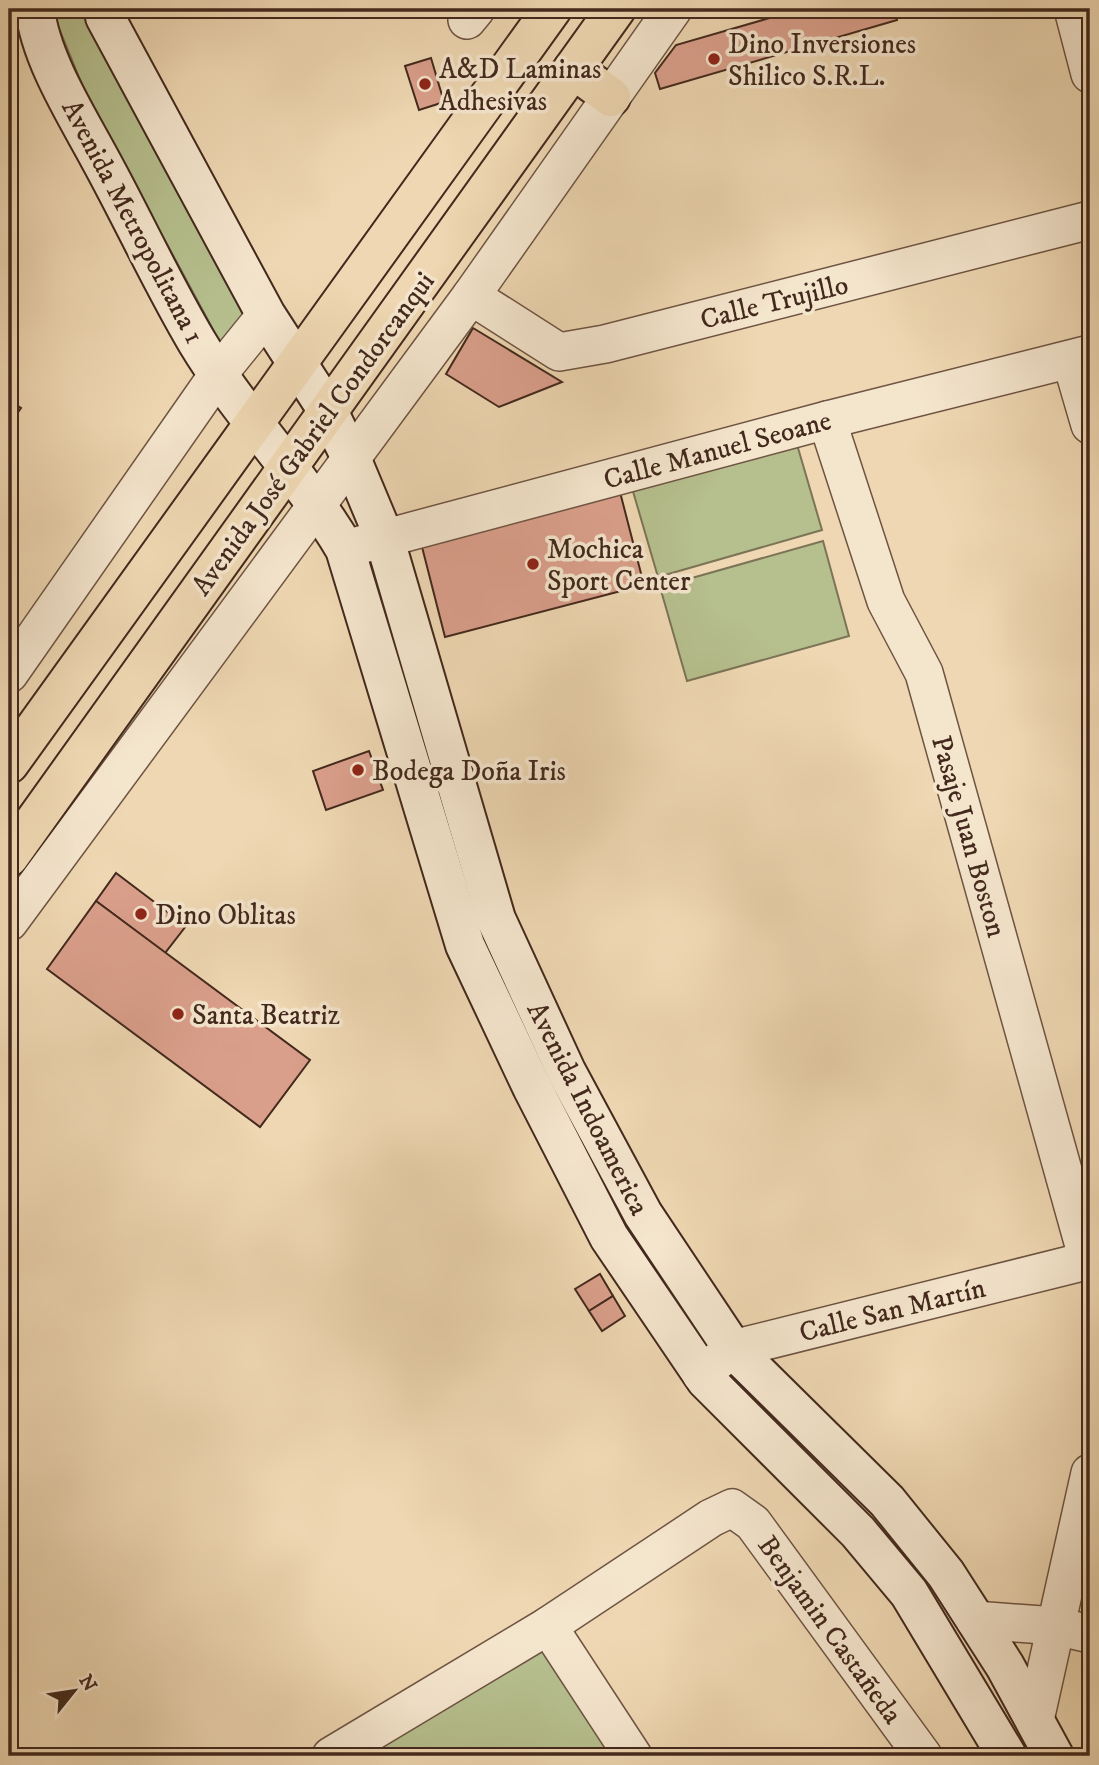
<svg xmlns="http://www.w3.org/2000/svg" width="1099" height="1765" viewBox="0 0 1099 1765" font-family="'IM FELL DW Pica',serif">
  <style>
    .green { fill: #b6bf8e; stroke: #7c7456; stroke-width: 2 }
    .building { fill: #da9f8b; stroke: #43291d; stroke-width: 2 }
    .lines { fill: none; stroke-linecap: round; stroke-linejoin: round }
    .street-casing { stroke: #6e5442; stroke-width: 40 }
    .secondary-casing { stroke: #43291d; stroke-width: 42 }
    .highway-casing { stroke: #43291d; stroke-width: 42 }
    .street { stroke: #f4e5cd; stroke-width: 37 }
    .secondary { stroke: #f4e5cd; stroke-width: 38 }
    .highway { stroke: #eed7b2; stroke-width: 38 }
    .poi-dot { fill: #8f2418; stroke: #f4e5cd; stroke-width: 2.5 }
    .labels { text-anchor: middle; stroke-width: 7; stroke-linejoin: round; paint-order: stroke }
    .poi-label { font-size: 28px; fill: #43291d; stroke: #f4e5cd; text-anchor: start }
    .street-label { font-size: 28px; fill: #43291d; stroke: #f4e5cd }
  </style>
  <rect width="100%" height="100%" fill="#eed7b2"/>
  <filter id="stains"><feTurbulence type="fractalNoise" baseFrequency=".00286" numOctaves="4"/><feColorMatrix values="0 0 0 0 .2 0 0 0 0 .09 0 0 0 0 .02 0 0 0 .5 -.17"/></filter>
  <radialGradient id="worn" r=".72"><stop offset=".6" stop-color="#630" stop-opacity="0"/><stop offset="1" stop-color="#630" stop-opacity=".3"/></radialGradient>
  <!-- green -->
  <g class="green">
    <polygon points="51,9 90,9 247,312 223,348 85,92"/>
    <polygon points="796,441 822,530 658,577 632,488"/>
    <polygon points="823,541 849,636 687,681 660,587"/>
    <polygon points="543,1629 628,1756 353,1756"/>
  </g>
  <!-- building -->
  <g class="building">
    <polygon points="801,9 894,9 897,20 660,89 655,73 676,45"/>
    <polygon points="431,58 444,102 419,110 405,66"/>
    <polygon points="473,328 562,382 499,407 446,374"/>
    <polygon points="9,400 21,408 9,425"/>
    <polygon points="620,492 644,585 445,637 421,543"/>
    <polygon points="369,751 383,790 326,810 313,771"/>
    <polygon points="116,873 186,926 165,953 96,901"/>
    <polygon points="96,901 310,1060 260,1127 47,969"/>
    <polygon points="600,1274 613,1296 589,1311 575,1289"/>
    <polygon points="613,1296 625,1316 602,1331 589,1311"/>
  </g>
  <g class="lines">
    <!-- street casing -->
    <g class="street-casing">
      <g id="street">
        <polyline points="1073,9 1090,74"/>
        <polyline points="467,20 476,9"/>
        <polyline points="471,296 559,352 605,344 1090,220"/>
        <polyline points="1071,360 1090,425"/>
        <polyline points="827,420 886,601 924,673 1088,1260"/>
        <polyline points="345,549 827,420 1090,354"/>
        <polyline points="9,674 219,373 266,315"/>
        <polyline points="9,922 471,296 673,9"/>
        <polyline points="701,1374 733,1349 1090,1260"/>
        <polyline points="975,1620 1056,1626 1090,1634"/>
        <polyline points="548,1626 633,1756"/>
        <polyline points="1035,1720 1090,1473"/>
        <polyline points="331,1756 548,1626 711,1518 732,1508 753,1523 923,1756"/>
      </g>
    </g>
    <!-- secondary casing -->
    <g class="secondary-casing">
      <g id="secondary">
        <path d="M35 9C40 58 77 116 100 159 133 219 162 283 197 342 241 415 302 476 345 549L465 945 532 1087 609 1237 706 1380 858 1532 909 1593 1007 1756"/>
        <polyline points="104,9 105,17 266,315 328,411 351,458 384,537 496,919 566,1071 643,1214 733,1349 887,1501 946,1574 1005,1666 1054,1756"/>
      </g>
    </g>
    <!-- highway casing -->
    <g class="highway-casing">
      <g id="highway">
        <polyline points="573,69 611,97"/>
        <polyline points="9,764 552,9"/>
        <polyline points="9,857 616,9"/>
      </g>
    </g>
    <!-- street -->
    <use href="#street" class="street"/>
    <!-- secondary -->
    <use href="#secondary" class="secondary"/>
    <!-- highway -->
    <use href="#highway" class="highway"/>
  </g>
  <!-- markers -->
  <g class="poi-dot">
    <circle cx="714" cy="59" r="7"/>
    <circle cx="425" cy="84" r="7"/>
    <circle cx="533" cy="564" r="7"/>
    <circle cx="358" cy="770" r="7"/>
    <circle cx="141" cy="914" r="7"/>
    <circle cx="178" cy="1014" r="7"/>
  </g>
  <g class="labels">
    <!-- poi labels -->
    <g class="poi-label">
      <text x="728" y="53">Dino Inversiones<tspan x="728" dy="32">Shilico S.R.L.</tspan></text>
      <text x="439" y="78">A&amp;D Laminas<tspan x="439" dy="32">Adhesivas</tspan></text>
      <text x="547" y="558">Mochica<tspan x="547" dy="32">Sport Center</tspan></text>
      <text x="372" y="780">Bodega Doña Iris</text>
      <text x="155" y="924">Dino Oblitas</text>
      <text x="192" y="1024">Santa Beatriz</text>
    </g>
    <!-- street labels -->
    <g class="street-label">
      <text transform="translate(134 221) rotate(62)" y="10">Avenida Metropolitana 1</text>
      <text transform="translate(774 301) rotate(-14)" y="10">Calle Trujillo</text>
      <text transform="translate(312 433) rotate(-54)" y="10">Avenida José Gabriel Condorcanqui</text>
      <text transform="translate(717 449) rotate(-15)" y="10">Calle Manuel Seoane</text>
      <text transform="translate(970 836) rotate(74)" y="10">Pasaje Juan Boston</text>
      <text transform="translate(589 1108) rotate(63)" y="10">Avenida Indoamerica</text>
      <text transform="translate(892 1309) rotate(-14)" y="10">Calle San Martín</text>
      <text transform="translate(831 1629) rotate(54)" y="10">Benjamin Castañeda</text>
    </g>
  </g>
  <!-- margin -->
  <rect width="1099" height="1765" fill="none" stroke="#eed7b2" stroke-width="35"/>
  <rect x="10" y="10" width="1078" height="1744" fill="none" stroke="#43291d" stroke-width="3.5"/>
  <rect x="18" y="18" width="1064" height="1730" fill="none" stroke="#43291d" stroke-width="2"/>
  <!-- north arrow -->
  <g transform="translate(74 1691) rotate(60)" stroke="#f4e5cd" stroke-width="5" paint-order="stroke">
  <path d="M0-5L12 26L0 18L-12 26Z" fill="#43291d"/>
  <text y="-10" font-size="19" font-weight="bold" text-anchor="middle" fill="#43291d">N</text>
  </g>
  <rect width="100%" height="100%" filter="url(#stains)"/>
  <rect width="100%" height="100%" fill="url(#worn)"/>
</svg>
